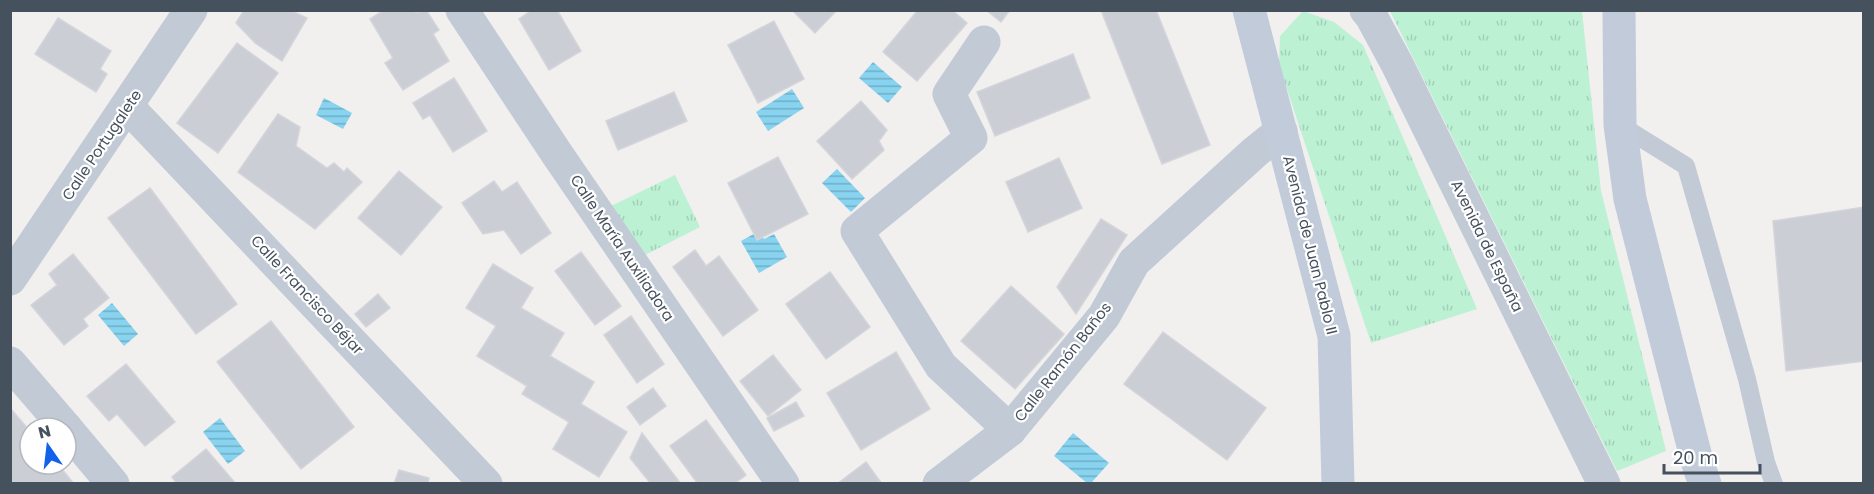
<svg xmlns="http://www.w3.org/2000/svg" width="1874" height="494" viewBox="0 0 1874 494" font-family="Poppins,sans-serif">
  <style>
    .grass { fill: url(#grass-tufts) }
    .water { fill: url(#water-rules) }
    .building { fill: #cbced4; stroke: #d3d5db; stroke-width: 1.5 }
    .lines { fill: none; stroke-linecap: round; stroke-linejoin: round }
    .lane { stroke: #c2cad5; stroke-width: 18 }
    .street { stroke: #c2cad5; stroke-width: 33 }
    .secondary { stroke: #c1cbd9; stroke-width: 33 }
    .labels { text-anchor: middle; stroke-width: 4.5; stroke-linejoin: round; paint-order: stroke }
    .street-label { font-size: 15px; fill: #46515e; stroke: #fff }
  </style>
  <defs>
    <pattern id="grass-tufts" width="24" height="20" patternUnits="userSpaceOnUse" patternTransform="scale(1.5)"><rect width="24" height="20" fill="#bcf1d4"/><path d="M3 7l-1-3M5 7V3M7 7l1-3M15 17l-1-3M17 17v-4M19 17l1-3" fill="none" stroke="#a3d0b8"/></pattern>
    <pattern id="water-rules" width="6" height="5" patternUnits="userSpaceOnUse" patternTransform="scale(1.5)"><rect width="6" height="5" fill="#88d3f0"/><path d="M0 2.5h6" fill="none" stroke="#71aec6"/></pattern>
  </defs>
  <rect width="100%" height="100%" fill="#f2efef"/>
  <!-- grass -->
  <g class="grass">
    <polygon points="1303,11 1334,22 1363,45 1477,309 1371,343 1279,65 1280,36"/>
    <polygon points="1390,11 1582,11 1601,191 1666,451 1617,471"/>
    <polygon points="675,175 700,227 637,259 611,206"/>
  </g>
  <!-- water -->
  <g class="water">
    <polygon points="873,62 902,87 888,103 859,78"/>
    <polygon points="792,89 804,108 768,131 756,112"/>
    <polygon points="324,98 352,113 343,129 316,115"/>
    <polygon points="837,169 865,198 851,212 822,183"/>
    <polygon points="759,231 764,239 774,234 787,257 759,273 741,241"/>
    <polygon points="112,303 138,334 124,346 98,315"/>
    <polygon points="220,418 245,451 228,464 203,432"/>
    <polygon points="1073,433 1109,463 1091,483 1087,483 1054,456"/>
  </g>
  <!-- building -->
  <g class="building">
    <polygon points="244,10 295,10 294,12 307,18 282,61 255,43 236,23"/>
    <polygon points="384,10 415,10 416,13 426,10 439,30 433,34 449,61 403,90 385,63 393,58 370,19"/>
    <polygon points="532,10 557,10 581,51 549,70 519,19"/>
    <polygon points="792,10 837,10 815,33"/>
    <polygon points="918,10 952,10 967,23 917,81 883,52"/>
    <polygon points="986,10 1010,10 1001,22"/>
    <polygon points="1101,10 1156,10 1210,145 1162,164"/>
    <polygon points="58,18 111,51 100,69 107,74 96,92 35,54"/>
    <polygon points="774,21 804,79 758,103 728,45"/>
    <polygon points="237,43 278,73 218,153 177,123"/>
    <polygon points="1073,54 1090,98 995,136 977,92"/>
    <polygon points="454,78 487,131 453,152 430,115 423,119 413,103"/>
    <polygon points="674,92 687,121 618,150 606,121"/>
    <polygon points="861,101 887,130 879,141 884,150 852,179 817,141"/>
    <polygon points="278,114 300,127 296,146 327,168 334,163 344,172 347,168 362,182 315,229 238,172"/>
    <polygon points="778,157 808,214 757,240 728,183"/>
    <polygon points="1059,158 1082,208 1028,232 1006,182"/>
    <polygon points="399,171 442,207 401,255 358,218"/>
    <polygon points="494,181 502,192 517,182 551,233 521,254 504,230 483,234 462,203"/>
    <polygon points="150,188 237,304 196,334 108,218"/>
    <polygon points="1864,207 1864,361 1786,371 1773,221"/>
    <polygon points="1101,219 1127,235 1076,314 1057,287"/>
    <polygon points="695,250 706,266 719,256 758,310 723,336 673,267"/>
    <polygon points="581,252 621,306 595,325 555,271"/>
    <polygon points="73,254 109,298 83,319 88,326 64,345 31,305 57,285 49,274"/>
    <polygon points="493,264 533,288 521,308 564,333 550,356 594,382 581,404 627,432 599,477 553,449 569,422 522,394 527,386 477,356 496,326 466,308"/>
    <polygon points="830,272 870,327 826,359 786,304"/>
    <polygon points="1011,286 1064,334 1015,389 961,341"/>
    <polygon points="378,294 390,308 366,327 355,314"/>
    <polygon points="631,316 664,364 637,383 604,335"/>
    <polygon points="271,321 354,427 301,469 217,362"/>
    <polygon points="1163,332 1266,408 1227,460 1124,384"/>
    <polygon points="896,352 930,409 861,450 827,393"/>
    <polygon points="773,355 801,390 768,416 740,381"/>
    <polygon points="126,364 175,422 145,446 117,414 109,421 87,396"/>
    <polygon points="653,388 666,406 640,425 627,407"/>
    <polygon points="796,402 804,416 774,431 767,418"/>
    <polygon points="10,408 30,431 30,464 58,464 74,484 14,484 10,479"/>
    <polygon points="706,420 746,475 734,484 698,484 670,446"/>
    <polygon points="642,433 681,484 651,484 630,458"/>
    <polygon points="206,449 236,484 177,484 172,477"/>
    <polygon points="866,462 882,484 837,484"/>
    <polygon points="399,470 429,478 428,484 394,484"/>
  </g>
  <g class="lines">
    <!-- lane -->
    <polyline class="lane" points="1620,125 1686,166 1747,379 1766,462 1774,484"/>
    <!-- street -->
    <g class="street">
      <polyline points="462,10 557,154 783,484"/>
      <polyline points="1366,10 1371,16 1397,64 1604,484"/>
      <polyline points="984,42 949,94 971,138 857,231 941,366 1010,430"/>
      <polyline points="128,107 486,484"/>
      <polyline points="10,279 191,10"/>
      <polyline points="10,363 66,428"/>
      <polyline points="66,428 113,484"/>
      <polyline points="939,484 1010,430 1104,316 1134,262 1255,152 1281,131"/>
    </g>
    <!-- secondary -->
    <g class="secondary">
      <polyline points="1249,10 1334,336 1338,484"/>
      <polyline points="1619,10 1620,125 1630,199 1697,461 1705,484"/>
    </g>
  </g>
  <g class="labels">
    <!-- street labels -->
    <g class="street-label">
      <text transform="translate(102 145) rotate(-56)" y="5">Calle Portugalete</text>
      <text transform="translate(1310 245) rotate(76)" y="5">Avenida de Juan Pablo II</text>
      <text transform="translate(1487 246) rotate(64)" y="5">Avenida de España</text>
      <text transform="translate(622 248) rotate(56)" y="5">Calle María Auxiliadora</text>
      <text transform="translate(307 295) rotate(47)" y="5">Calle Francisco Béjar</text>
      <text transform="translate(1063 362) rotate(-52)" y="5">Calle Ramón Baños</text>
    </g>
  </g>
  <!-- border -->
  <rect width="1874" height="494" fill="none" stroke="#46515e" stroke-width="24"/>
  <!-- north arrow -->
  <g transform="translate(48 446) rotate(346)"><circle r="28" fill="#ffffff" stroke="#b5b9bf" stroke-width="1.5"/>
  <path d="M0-4.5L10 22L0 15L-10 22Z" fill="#1261e9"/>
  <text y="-9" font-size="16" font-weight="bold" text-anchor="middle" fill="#46515e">N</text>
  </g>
  <!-- scale -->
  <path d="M1664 464v9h96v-9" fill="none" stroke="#46515e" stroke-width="3"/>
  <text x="1673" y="464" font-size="18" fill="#46515e" stroke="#ffffff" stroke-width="4.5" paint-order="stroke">20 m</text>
</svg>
